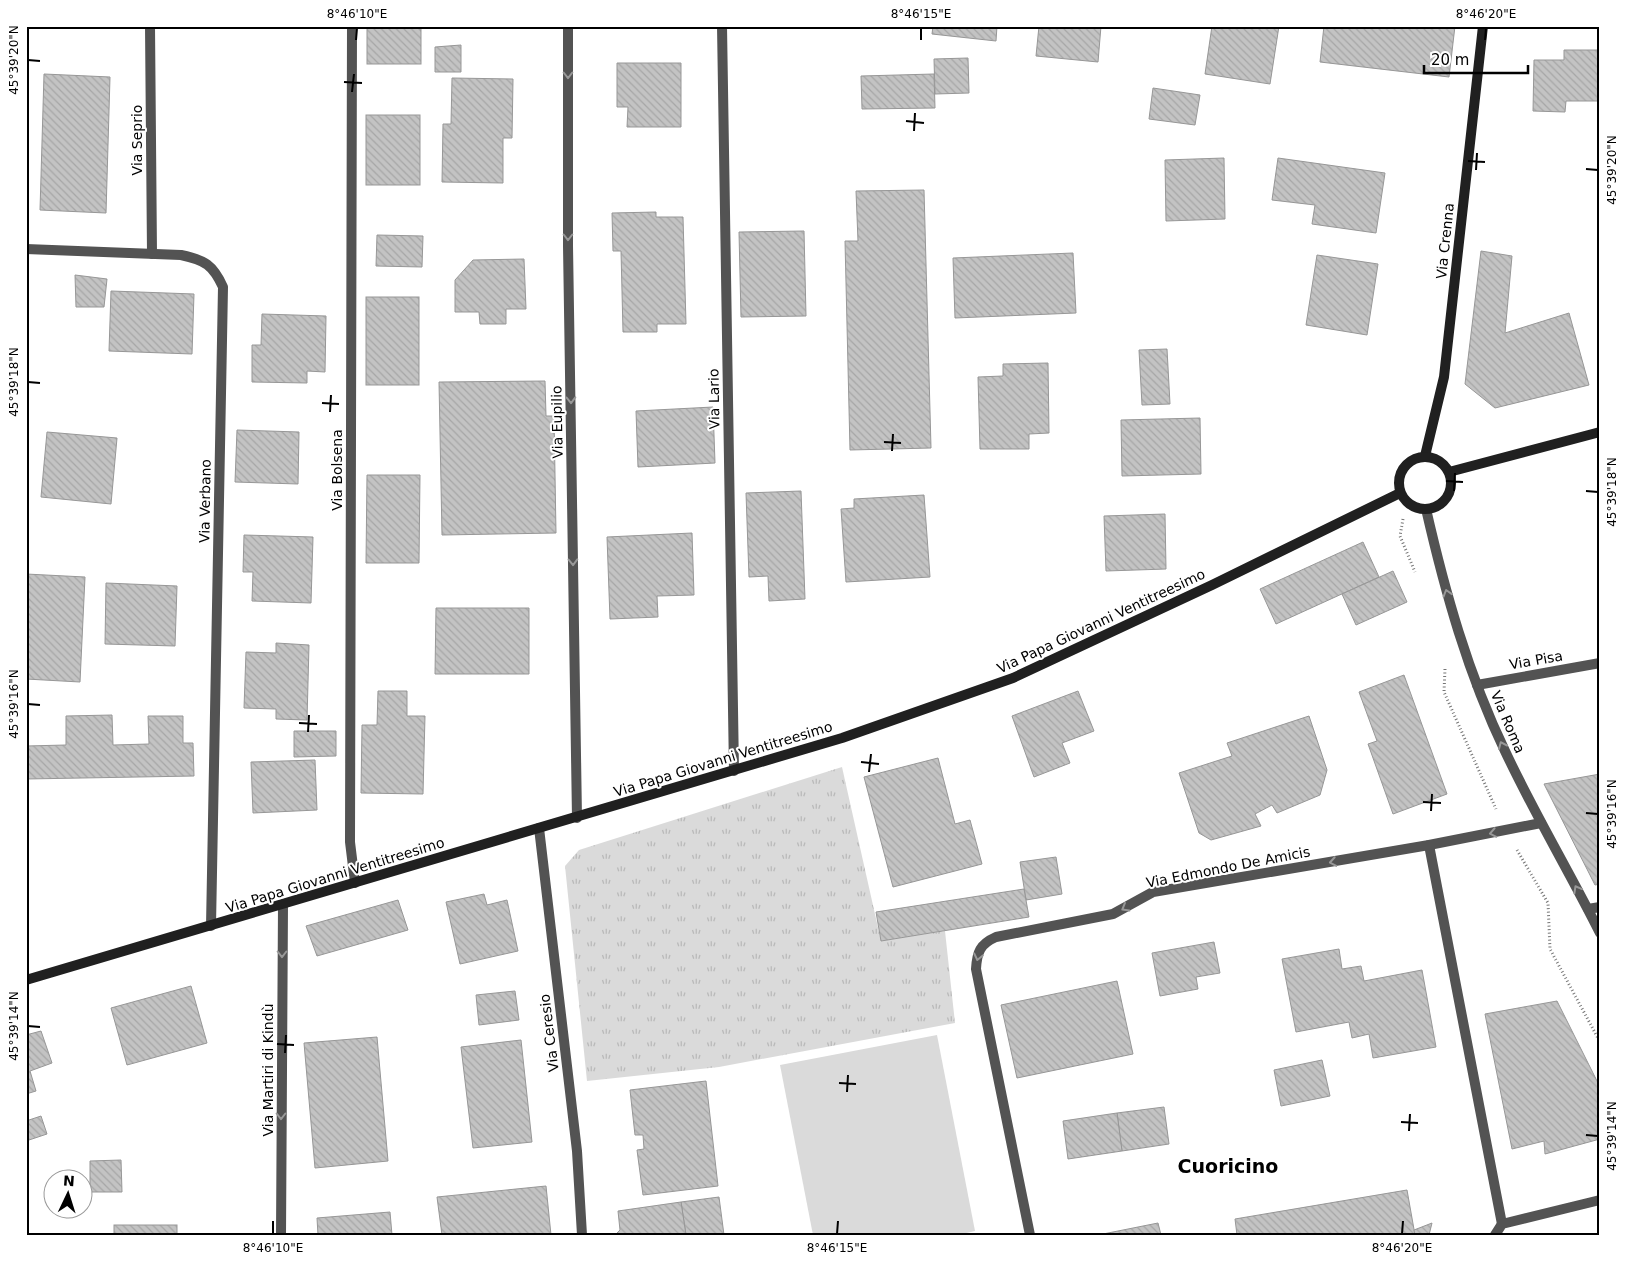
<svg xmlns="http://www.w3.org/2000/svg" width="1626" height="1261" viewBox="0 0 1626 1261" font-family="'DejaVu Sans',sans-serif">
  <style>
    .grass { fill: url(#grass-tufts) }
    .pitch { fill: #dadada }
    .building { fill: url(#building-back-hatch); stroke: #979797 }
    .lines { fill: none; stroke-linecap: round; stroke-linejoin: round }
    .path { stroke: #757575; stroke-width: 3; stroke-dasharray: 1 2.5; stroke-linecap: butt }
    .lane { stroke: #535353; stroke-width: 10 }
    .street { stroke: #535353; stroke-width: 10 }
    .secondary { stroke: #202020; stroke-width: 10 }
    .oneway { stroke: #989898 }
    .ticks { fill: none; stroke: #000; stroke-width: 2 }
    .labels { text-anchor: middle; stroke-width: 4; stroke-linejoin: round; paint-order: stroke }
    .street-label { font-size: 14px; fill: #000; stroke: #fff }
    .district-label { font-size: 19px; font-weight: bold; fill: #000; stroke: #fff }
    .neatline { fill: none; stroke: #000; stroke-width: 2 }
    .ticks-label { font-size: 12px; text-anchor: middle; fill: #000 }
  </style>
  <defs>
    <pattern id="grass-tufts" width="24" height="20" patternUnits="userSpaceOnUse" patternTransform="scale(1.25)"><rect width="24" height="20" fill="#dadada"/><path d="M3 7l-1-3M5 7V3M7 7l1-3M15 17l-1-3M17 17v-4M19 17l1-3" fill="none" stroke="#b9b9b9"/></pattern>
    <pattern id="building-back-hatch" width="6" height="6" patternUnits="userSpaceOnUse" patternTransform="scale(1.25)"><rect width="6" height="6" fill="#c3c3c3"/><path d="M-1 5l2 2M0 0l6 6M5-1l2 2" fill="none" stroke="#a6a6a6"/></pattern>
  </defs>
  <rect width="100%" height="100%" fill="#fff"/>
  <!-- grass -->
  <polygon class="grass" points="842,767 881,941 945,931 955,1023 719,1067 587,1081 565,866 579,850"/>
  <!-- pitch -->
  <polygon class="pitch" points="937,1035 975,1231 958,1235 813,1235 780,1065"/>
  <!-- building -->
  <g class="building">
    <rect x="367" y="26" width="54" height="38"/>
    <polygon points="933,26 997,26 996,41 932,34"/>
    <polygon points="1039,26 1101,26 1098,62 1036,56"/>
    <polygon points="1212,26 1279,26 1270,84 1205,74"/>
    <polygon points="1324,26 1455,26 1449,77 1320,62"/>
    <polygon points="461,45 461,72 435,72 435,47"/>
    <polygon points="1564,50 1600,50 1600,101 1566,101 1565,112 1533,111 1534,60 1564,60"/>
    <polygon points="968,58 969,93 935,94 934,59"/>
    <polygon points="617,63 681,63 681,127 627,127 628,107 617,107"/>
    <polygon points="44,74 110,77 106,213 40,210"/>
    <polygon points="934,74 935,108 862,109 861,76"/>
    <polygon points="452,78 513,79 512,138 503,138 503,183 442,182 443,124 451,124"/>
    <polygon points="1153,88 1200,95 1195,125 1149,119"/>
    <rect x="366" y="115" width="54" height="70"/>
    <polygon points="1224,158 1225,219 1166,221 1165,160"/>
    <polygon points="1278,158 1385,173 1376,233 1312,224 1315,205 1272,200"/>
    <polygon points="924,190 931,448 850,450 845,241 858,241 856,191"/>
    <polygon points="656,212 656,217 683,217 686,324 657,324 657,332 623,332 621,251 613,251 612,213"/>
    <polygon points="804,231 806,316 741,317 739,232"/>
    <polygon points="377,235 423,236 422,267 376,266"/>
    <polygon points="1481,251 1512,256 1505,333 1569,313 1589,385 1495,408 1465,384"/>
    <polygon points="1073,253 1076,313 955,318 953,258"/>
    <polygon points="1317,255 1378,264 1367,335 1306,325"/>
    <polygon points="524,259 526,309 506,309 506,324 480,324 479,312 455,312 455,280 473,260"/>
    <polygon points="75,275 107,279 104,307 76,307"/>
    <polygon points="111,291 194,294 192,354 109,351"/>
    <rect x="366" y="297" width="53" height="88"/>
    <polygon points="262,314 326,316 325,372 307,371 307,383 252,382 252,345 261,345"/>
    <polygon points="1167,349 1170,404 1142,405 1139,350"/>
    <polygon points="1048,363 1049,433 1029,434 1029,449 980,449 978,377 1003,376 1003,364"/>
    <polygon points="545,381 546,416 554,416 556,533 442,535 439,382"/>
    <polygon points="713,407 715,463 638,467 636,411"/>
    <polygon points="1200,418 1201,474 1122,476 1121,420"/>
    <polygon points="237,430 299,432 298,484 235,482"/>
    <polygon points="47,432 117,438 111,504 41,497"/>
    <polygon points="367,475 420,475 419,563 366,563"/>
    <polygon points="801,491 805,599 769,601 768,576 749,577 746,493"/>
    <polygon points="924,495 930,577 846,582 841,509 854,508 854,499"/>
    <polygon points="1165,514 1166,569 1106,571 1104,516"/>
    <polygon points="692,533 694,595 657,596 658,617 610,619 607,537"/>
    <polygon points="244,535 313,537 311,603 252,601 253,572 243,572"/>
    <polygon points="1363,542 1379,577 1276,624 1260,589"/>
    <polygon points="1393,571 1407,602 1356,625 1342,594"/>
    <polygon points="26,574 85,577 80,682 26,679"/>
    <polygon points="106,583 177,586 175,646 105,644"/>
    <polygon points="436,608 529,608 529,674 435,674"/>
    <polygon points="276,643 309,645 307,720 276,719 276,709 244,708 246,652 276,653"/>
    <polygon points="1404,675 1447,794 1393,814 1368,744 1377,741 1359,692"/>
    <polygon points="378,691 407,691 407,716 425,716 423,794 361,793 362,725 377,725"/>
    <polygon points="1078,691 1094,731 1062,743 1070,763 1034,777 1012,716"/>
    <polygon points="112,715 113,745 149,744 148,716 183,716 183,743 193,743 194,776 26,779 26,746 66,745 66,716"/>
    <polygon points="1309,716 1327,770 1320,795 1277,813 1272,805 1255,814 1261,826 1211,840 1199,833 1179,773 1232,756 1227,743"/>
    <polygon points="294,731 336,731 336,756 294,757"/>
    <polygon points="938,758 955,824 970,820 982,864 893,887 864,777"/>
    <polygon points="315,760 317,810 253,813 251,762"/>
    <polygon points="1600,774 1600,884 1595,885 1544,784"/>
    <polygon points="1056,857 1062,894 1026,900 1020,862"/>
    <polygon points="1024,889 1029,917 881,941 876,912"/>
    <polygon points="484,894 487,905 507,900 518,951 460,964 446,902"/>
    <polygon points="398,900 408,930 317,956 306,926"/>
    <polygon points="1214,942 1220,973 1196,977 1198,989 1160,996 1152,953"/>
    <polygon points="1339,949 1342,969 1361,966 1364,981 1422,970 1436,1047 1373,1058 1369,1034 1352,1038 1349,1022 1296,1032 1282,959"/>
    <polygon points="1117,981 1133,1054 1017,1078 1001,1005"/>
    <polygon points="191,986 207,1043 127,1065 111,1008"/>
    <polygon points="515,991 519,1020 479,1025 476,995"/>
    <polygon points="1557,1001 1600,1087 1600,1139 1545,1154 1544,1141 1512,1149 1485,1014"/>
    <polygon points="41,1031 52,1063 30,1071 36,1091 26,1094 26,1035"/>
    <polygon points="377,1037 388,1161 315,1168 304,1043"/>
    <polygon points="521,1040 532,1142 473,1148 461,1047"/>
    <polygon points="1322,1060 1330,1096 1281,1106 1274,1070"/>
    <polygon points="706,1081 718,1186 643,1195 637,1150 644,1149 643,1135 635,1135 630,1090"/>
    <polygon points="1164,1107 1169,1144 1122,1151 1117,1113"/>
    <polygon points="1117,1113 1122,1151 1068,1159 1063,1121"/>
    <polygon points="41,1116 47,1134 26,1141 26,1121"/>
    <polygon points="121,1160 122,1192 90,1192 90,1161"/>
    <polygon points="546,1186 551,1235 442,1235 437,1197"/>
    <polygon points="1407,1190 1415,1235 1237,1235 1235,1219"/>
    <polygon points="719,1197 724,1235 686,1235 681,1202"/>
    <polygon points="681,1202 686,1235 615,1235 620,1230 618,1211"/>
    <polygon points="390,1212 392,1235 318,1235 317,1218"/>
    <polygon points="1158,1223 1161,1235 1098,1235"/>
    <polygon points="1432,1223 1429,1235 1415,1235 1414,1230"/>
    <rect x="114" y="1225" width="63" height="10"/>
  </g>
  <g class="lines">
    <!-- path -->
    <g class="path">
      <polyline points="1403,519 1400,536 1415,572"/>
      <polyline points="1445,669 1444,692 1496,809"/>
      <polyline points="1517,850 1548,903 1550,949 1600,1042"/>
    </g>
    <!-- lane -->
    <polyline class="lane" points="1429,845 1502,1224"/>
    <!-- street -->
    <g class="street">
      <polyline points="150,26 152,254"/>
      <polyline points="352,26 350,842 355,883"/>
      <polyline points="568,26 568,246 577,818"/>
      <polyline points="722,26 734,771"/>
      <path d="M26 249 181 255C205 260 213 265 223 287L211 926"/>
      <path d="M1426 509C1445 592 1468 674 1505 751 1534 813 1569 871 1600 933"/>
      <polyline points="1477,685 1600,663"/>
      <polyline points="539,828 577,1151 582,1235"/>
      <polyline points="1588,909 1600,907"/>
      <polyline points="281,1235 283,905"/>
      <path d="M1030 1235 976 969C977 952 980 944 996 937L1113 914 1153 892 1429 845 1541 823"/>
      <polyline points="1495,1235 1502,1224 1600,1200"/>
    </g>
    <!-- secondary -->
    <g class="secondary">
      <polyline points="1425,456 1444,377 1483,26"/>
      <circle cx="1425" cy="483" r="26"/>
      <polyline points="1449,472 1600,432"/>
      <polyline points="26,980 842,738 1013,678 1212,585 1400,493"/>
    </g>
  </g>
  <!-- one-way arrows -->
  <defs><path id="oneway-chevron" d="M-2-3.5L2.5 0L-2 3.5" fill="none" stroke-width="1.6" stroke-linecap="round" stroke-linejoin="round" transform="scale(1.25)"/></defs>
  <g class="oneway">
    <use href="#oneway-chevron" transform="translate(568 75) rotate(90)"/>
    <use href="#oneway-chevron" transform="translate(568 237) rotate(90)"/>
    <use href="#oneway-chevron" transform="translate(571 400) rotate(89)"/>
    <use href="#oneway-chevron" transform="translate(573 562) rotate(89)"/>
    <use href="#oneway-chevron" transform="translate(1447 593) rotate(-107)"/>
    <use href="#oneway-chevron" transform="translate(1502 745) rotate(-114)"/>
    <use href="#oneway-chevron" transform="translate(1493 833) rotate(169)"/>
    <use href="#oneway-chevron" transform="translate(1333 862) rotate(170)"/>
    <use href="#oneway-chevron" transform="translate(1577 889) rotate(-119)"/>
    <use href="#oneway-chevron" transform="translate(1125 908) rotate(150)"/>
    <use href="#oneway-chevron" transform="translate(282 954) rotate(90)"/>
    <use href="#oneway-chevron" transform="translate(978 957) rotate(103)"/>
    <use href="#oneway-chevron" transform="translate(281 1116) rotate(90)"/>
  </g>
  <!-- ticks -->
  <path class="ticks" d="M356 40 357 28M921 40V28M1485 40 1486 28M28 60 40 61M344 82 362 83M352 92 354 74M906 121 924 123M914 131 915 113M1468 161 1485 162M1586 169 1598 170M1476 170 1477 153M28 382 40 383M322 403 339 404M330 412 331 395M884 442 901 443M892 451 893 434M1446 481 1463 482M1454 491 1455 473M1586 491 1598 492M28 704 40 705M299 723 317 724M308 732 309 715M861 762 879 764M869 772 871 754M1423 802 1441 803M1431 811 1432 794M1586 813 1598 814M28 1026 40 1027M277 1044 294 1045M285 1053 286 1035M839 1083 856 1084M847 1092 848 1075M1401 1122 1418 1123M1409 1131 1410 1114M1586 1135 1598 1136M273 1234V1221M837 1234 838 1221M1402 1234 1403 1221"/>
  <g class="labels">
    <!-- street labels -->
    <g class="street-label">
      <text transform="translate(137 140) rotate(-90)" y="5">Via Seprio</text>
      <text transform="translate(1445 241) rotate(-84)" y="5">Via Crenna</text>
      <text transform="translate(714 399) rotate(-91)" y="5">Via Lario</text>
      <text transform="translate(557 422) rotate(-91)" y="5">Via Eupilio</text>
      <text transform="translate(337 470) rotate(-90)" y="5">Via Bolsena</text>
      <text transform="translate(205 501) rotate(-89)" y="5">Via Verbano</text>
      <text transform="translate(1101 621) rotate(-25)" y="5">Via Papa Giovanni Ventitreesimo</text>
      <text transform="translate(1536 660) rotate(-10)" y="5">Via Pisa</text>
      <text transform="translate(1508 722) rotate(67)" y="5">Via Roma</text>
      <text transform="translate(723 759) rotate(-17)" y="5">Via Papa Giovanni Ventitreesimo</text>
      <text transform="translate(1228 867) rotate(-11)" y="5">Via Edmondo De Amicis</text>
      <text transform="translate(335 875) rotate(-17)" y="5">Via Papa Giovanni Ventitreesimo</text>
      <text transform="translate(549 1033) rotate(-97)" y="5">Via Ceresio</text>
      <text transform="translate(268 1070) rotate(-90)" y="5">Via Martiri di Kindù</text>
    </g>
    <!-- district labels -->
    <g class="district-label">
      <text x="1228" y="1173">Cuoricino</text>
    </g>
  </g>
  <!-- border -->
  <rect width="1626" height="1261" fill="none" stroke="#ffffff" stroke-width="55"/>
  <!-- north arrow -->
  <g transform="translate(68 1194) rotate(4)"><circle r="24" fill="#ffffff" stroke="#999999"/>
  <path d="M0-4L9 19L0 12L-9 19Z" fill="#000000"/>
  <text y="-8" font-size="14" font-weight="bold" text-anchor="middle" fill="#000000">N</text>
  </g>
  <!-- scale -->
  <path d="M1424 65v8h104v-8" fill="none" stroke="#000000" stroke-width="2.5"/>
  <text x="1431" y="65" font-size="15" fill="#000000" stroke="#ffffff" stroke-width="4" paint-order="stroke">20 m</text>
  <rect x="28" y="28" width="1570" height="1206" class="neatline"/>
  <g class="ticks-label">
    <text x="357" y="18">8°46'10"E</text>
    <text x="921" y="18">8°46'15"E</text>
    <text x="1486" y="18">8°46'20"E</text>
    <text transform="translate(14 60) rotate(-90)" y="4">45°39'20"N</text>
    <text transform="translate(1612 170) rotate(-90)" y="4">45°39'20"N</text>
    <text transform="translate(14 382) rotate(-90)" y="4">45°39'18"N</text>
    <text transform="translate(1612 492) rotate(-90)" y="4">45°39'18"N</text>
    <text transform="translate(14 704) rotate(-90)" y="4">45°39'16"N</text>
    <text transform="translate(1612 814) rotate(-90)" y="4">45°39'16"N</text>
    <text transform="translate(14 1026) rotate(-90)" y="4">45°39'14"N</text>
    <text transform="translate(1612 1136) rotate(-90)" y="4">45°39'14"N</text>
    <text x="273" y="1252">8°46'10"E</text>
    <text x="837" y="1252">8°46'15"E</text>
    <text x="1402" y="1252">8°46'20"E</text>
  </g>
</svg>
